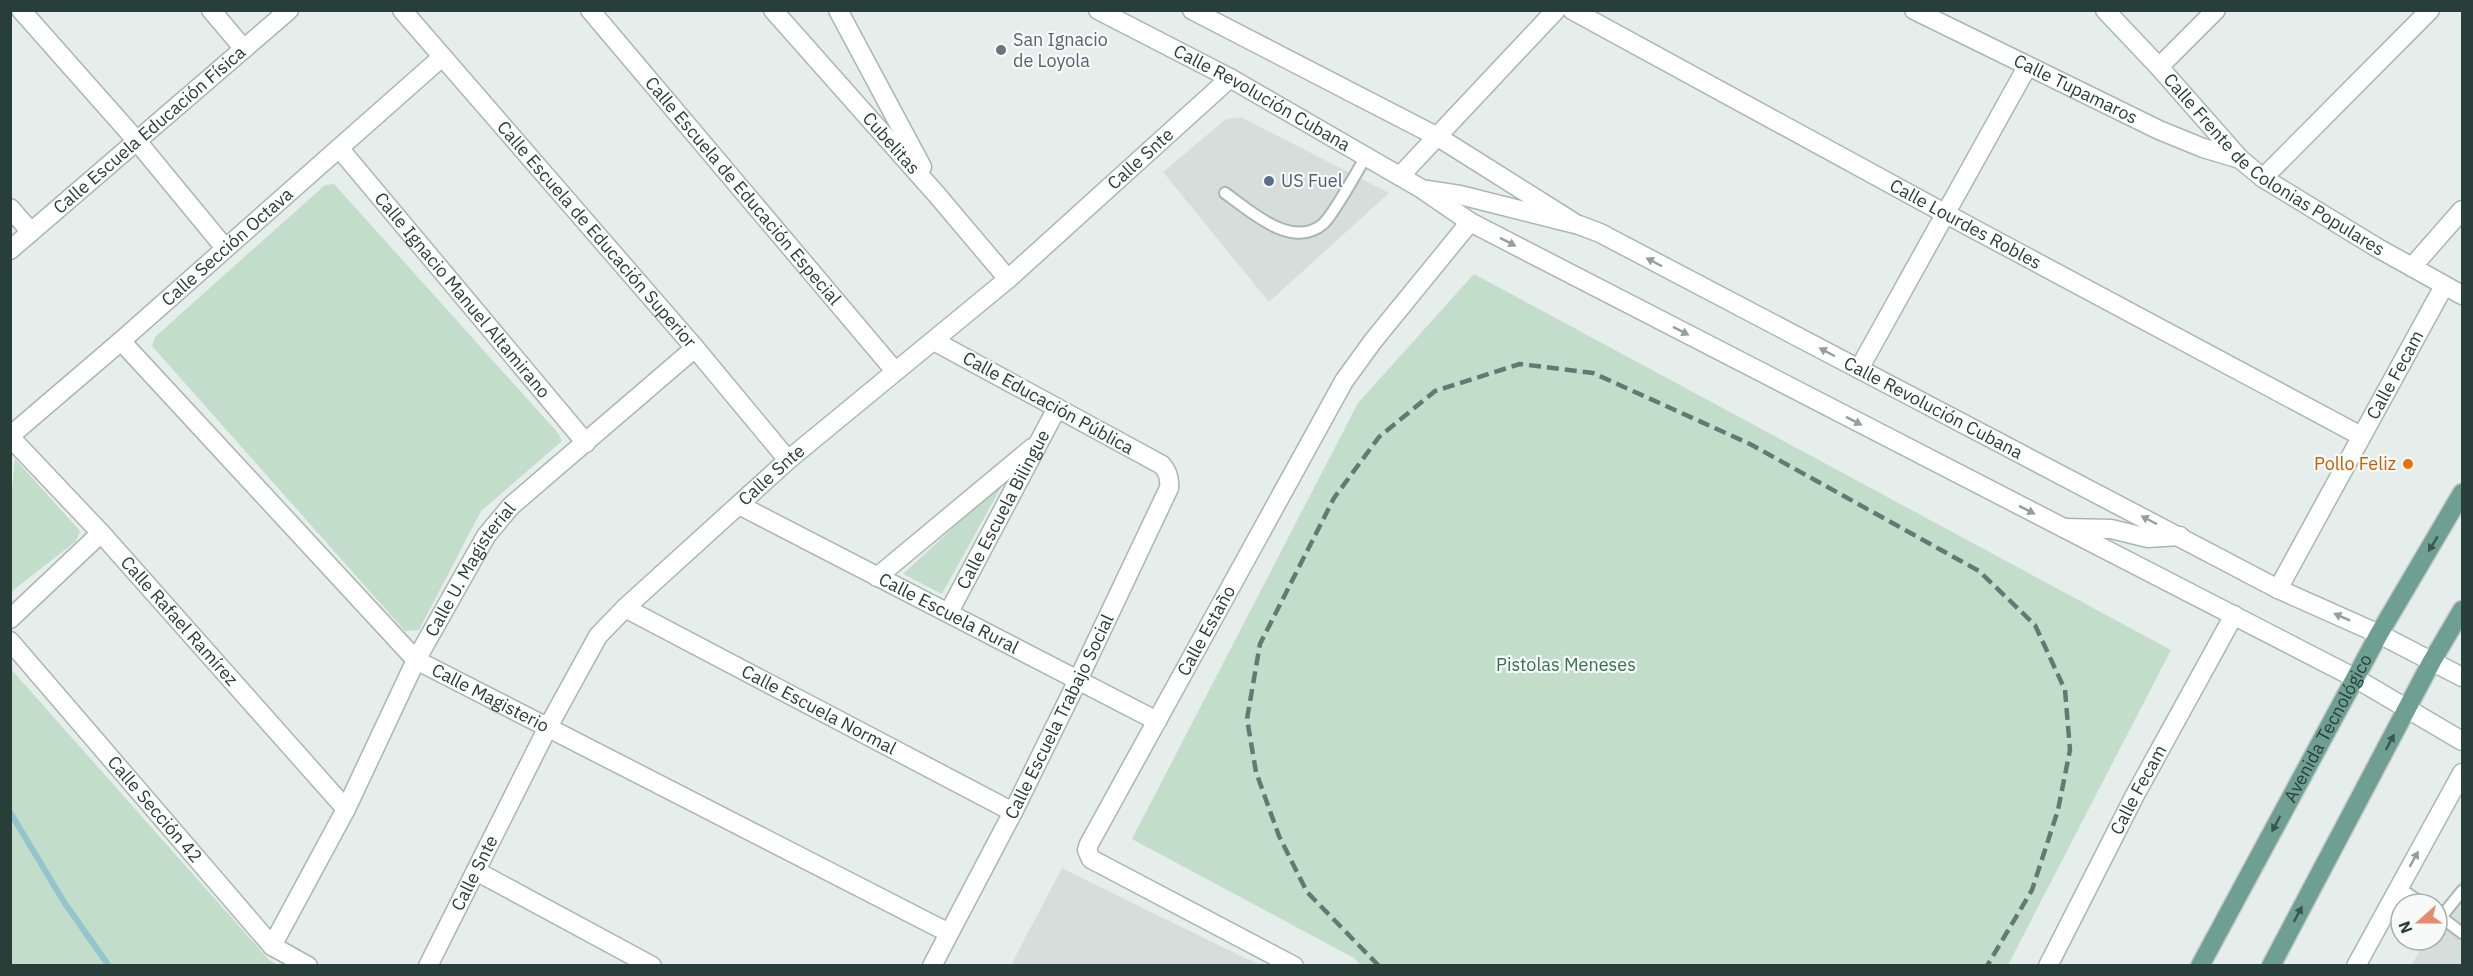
<svg xmlns="http://www.w3.org/2000/svg" width="2473" height="976" viewBox="0 0 2473 976" font-family="'IBM Plex Sans',sans-serif">
  <style>
    .built { fill: #d5deda }
    .green { fill: #c2ddc9 }
    .lines { fill: none; stroke-linecap: round; stroke-linejoin: round }
    .stream { stroke: #94c4cd; stroke-width: 6 }
    .service-casing { stroke: #a9b6b2; stroke-width: 14 }
    .minor-casing { stroke: #a9b6b2; stroke-width: 21 }
    .tertiary-casing { stroke: #a9b6b2; stroke-width: 21 }
    .secondary-casing { stroke: #a6b9b2; stroke-width: 21 }
    .primary-casing { stroke: #c3c9c7; stroke-width: 21 }
    .service { stroke: #fff; stroke-width: 10 }
    .minor { stroke: #fff; stroke-width: 18 }
    .tertiary { stroke: #fff; stroke-width: 18 }
    .secondary { stroke: #fff; stroke-width: 18 }
    .primary { stroke: #6f9f93; stroke-width: 18 }
    .rail { stroke: #627a73; stroke-width: 4.5; stroke-dasharray: 12 6; stroke-linecap: butt }
    .oneway { fill: #939f9c }
    .oneway2 { fill: #39574f }
    .worship-dot { fill: #6b7280; stroke: #f7faf9; stroke-width: 2 }
    .service-dot { fill: #5c6f8a; stroke: #f7faf9; stroke-width: 2 }
    .food-dot { fill: #e8710a; stroke: #f7faf9; stroke-width: 2 }
    .labels { text-anchor: middle; stroke-width: 4.5; stroke-linejoin: round; paint-order: stroke }
    .worship-label { font-size: 18px; fill: #5b616d; stroke: #f7faf9; text-anchor: start }
    .street-label { font-size: 18px; fill: #273f38; stroke: #f7faf9 }
    .service-label { font-size: 18px; fill: #4e5e75; stroke: #f7faf9; text-anchor: start }
    .food-label { font-size: 18px; fill: #c56008; stroke: #f7faf9; text-anchor: end }
    .park-label { font-size: 18px; fill: #34724c; stroke: #f7faf9 }
  </style>
  <rect width="100%" height="100%" fill="#e6eeeb"/>
  <!-- built -->
  <g class="built">
    <polygon points="1241,117 1389,193 1269,302 1163,172 1226,119"/>
    <polygon points="1062,868 1147,910 1259,965 1011,965"/>
    <polygon points="2462,879 2462,965 2411,966 2426,940 2437,940 2437,921"/>
  </g>
  <!-- green -->
  <g class="green">
    <polygon points="334,184 558,433 562,441 481,511 419,630 405,631 152,346 155,337 325,185"/>
    <polygon points="1474,274 2171,650 2008,965 1361,965 1354,958 1132,839 1358,403"/>
    <polygon points="15,459 80,531 76,541 11,592 10,510"/>
    <polygon points="1005,480 942,594 903,574"/>
    <polygon points="10,668 269,960 278,965 11,965"/>
  </g>
  <g class="lines">
    <!-- stream -->
    <polyline class="stream" points="10,812 64,902 109,966"/>
    <!-- service casing -->
    <g class="service-casing">
      <g id="service">
        <path d="M1225 193C1250 211 1292 250 1323 224 1334 214 1356 173 1365 158"/>
        <polyline points="2398,887 2423,904"/>
        <polyline points="2437,914 2462,933"/>
        <polyline points="2441,917 2462,891"/>
      </g>
    </g>
    <!-- minor casing -->
    <g class="minor-casing">
      <g id="minor">
        <polyline points="21,10 136,140 225,248"/>
        <polyline points="211,10 244,49"/>
        <path id="s1" d="M402 10 695 348 788 460"/>
        <path id="s2" d="M590 10 895 371"/>
        <path id="s3" d="M773 10 937 195 1008 279"/>
        <polyline points="838,10 922,167"/>
        <polyline points="1192,10 1438,137 1573,222"/>
        <path id="s4" d="M1572 10 1946 214 2361 436"/>
        <path id="s5" d="M1914 10 2159 130 2203 148 2240 159"/>
        <polyline points="2159,67 2216,10"/>
        <path id="s6" d="M339 148 586 443"/>
        <polyline points="1400,176 1556,10"/>
        <polyline points="2263,178 2430,10"/>
        <polyline points="10,208 31,232"/>
        <path id="s7" d="M10 250 289 10"/>
        <polyline points="2412,267 2462,210"/>
        <path id="s8" d="M121 341 416 660 949 933"/>
        <polyline points="1859,369 2027,67"/>
        <path id="s9" d="M10 436 121 341 442 57"/>
        <path id="s10" d="M10 437 101 533 346 809"/>
        <path id="s11" d="M739 505 1157 721"/>
        <polyline points="877,577 1032,448"/>
        <path id="s12" d="M2278 589 2444 286"/>
        <path id="s13" d="M625 608 1013 812"/>
        <path id="s14" d="M949 612 1057 408"/>
        <polyline points="10,619 101,533"/>
        <path id="s15" d="M10 641 272 946 308 966"/>
        <polyline points="476,871 652,966"/>
        <path id="s16" d="M272 946 346 809 416 660 486 536 511 506 695 348"/>
        <path id="s17" d="M428 966 548 727 598 636 625 608 788 460 1008 279 1230 78"/>
        <path id="s18" d="M932 966 1013 812 1078 680 1169 488C1170 478 1168 472 1162 465L934 341"/>
        <path id="s19" d="M1294 966 1091 859 1087 850 1089 844 1344 381 1373 341 1470 222"/>
        <path id="s20" d="M2048 966 2135 795 2234 615"/>
      </g>
    </g>
    <!-- tertiary casing -->
    <g class="tertiary-casing">
      <g id="tertiary">
        <path id="s21" d="M1098 10 1230 78 1422 189 1470 222 2355 678 2462 741"/>
        <path id="s22" d="M1427 190 1460 195 1579 225 1600 233 2278 589 2379 634 2462 677"/>
        <polyline points="2064,528 2111,529 2148,538 2180,536"/>
      </g>
    </g>
    <!-- secondary casing -->
    <g class="secondary-casing">
      <g id="secondary">
        <path id="s23" d="M2105 10 2159 67 2240 159 2263 178 2376 247 2462 295"/>
        <polyline points="2356,966 2462,773"/>
      </g>
    </g>
    <!-- primary casing -->
    <g class="primary-casing">
      <g id="primary">
        <path id="s24" d="M2200 966 2379 634 2462 493"/>
        <polyline points="2271,966 2432,661 2462,610"/>
      </g>
    </g>
    <!-- service -->
    <use href="#service" class="service"/>
    <!-- minor -->
    <use href="#minor" class="minor"/>
    <!-- tertiary -->
    <use href="#tertiary" class="tertiary"/>
    <!-- secondary -->
    <use href="#secondary" class="secondary"/>
    <!-- primary -->
    <use href="#primary" class="primary"/>
    <!-- rail -->
    <polyline class="rail" points="1379,966 1307,892 1279,836 1256,772 1247,719 1260,644 1334,498 1379,437 1435,391 1520,364 1593,373 1750,444 1979,571 2035,625 2065,690 2070,750 2058,810 2032,890 1987,966"/>
  </g>
  <!-- one-way arrows -->
  <defs><path id="oneway-solid" d="M-6-.8H1V-3.2L6.5 0L1 3.2V.8H-6Z" transform="scale(1.5)"/></defs>
  <g class="oneway">
    <use href="#oneway-solid" transform="translate(1508 242) rotate(27)"/>
    <use href="#oneway-solid" transform="translate(1654 262) rotate(-152)"/>
    <use href="#oneway-solid" transform="translate(1681 331) rotate(27)"/>
    <use href="#oneway-solid" transform="translate(1827 352) rotate(-152)"/>
    <use href="#oneway-solid" transform="translate(1854 421) rotate(27)"/>
    <use href="#oneway-solid" transform="translate(2027 510) rotate(27)"/>
    <use href="#oneway-solid" transform="translate(2149 520) rotate(-152)"/>
    <use href="#oneway-solid" transform="translate(2342 617) rotate(-156)"/>
    <use href="#oneway-solid" transform="translate(2414 859) rotate(-61)"/>
  </g>
  <g class="oneway2">
    <use href="#oneway-solid" transform="translate(2433 544) rotate(121)"/>
    <use href="#oneway-solid" transform="translate(2390 742) rotate(-62)"/>
    <use href="#oneway-solid" transform="translate(2276 824) rotate(118)"/>
    <use href="#oneway-solid" transform="translate(2298 914) rotate(-62)"/>
  </g>
  <!-- markers -->
  <circle class="worship-dot" cx="1001" cy="50" r="6"/>
  <circle class="service-dot" cx="1269" cy="181" r="6"/>
  <circle class="food-dot" cx="2408" cy="464" r="6"/>
  <g class="labels">
    <!-- worship labels -->
    <g class="worship-label">
      <text x="1013" y="46">San Ignacio<tspan x="1013" dy="21">de Loyola</tspan></text>
    </g>
    <!-- street labels -->
    <g class="street-label">
      <text dy="6" stroke="none"><textPath href="#s5" startOffset="180">Calle Tupamaros</textPath></text>
      <text dy="6" stroke="none"><textPath href="#s21" startOffset="186">Calle Revolución Cubana</textPath></text>
      <text dy="6" stroke="none"><textPath href="#s7" startOffset="184">Calle Escuela Educación Física</textPath></text>
      <text dy="6" stroke="none"><textPath href="#s3" startOffset="178">Cubelitas</textPath></text>
      <text dy="6" stroke="none"><textPath href="#s17" startOffset="1094">Calle Snte</textPath></text>
      <text dy="6" stroke="none"><textPath href="#s23" startOffset="231">Calle Frente de Colonias Populares</textPath></text>
      <text dy="6" stroke="none"><textPath href="#s2" startOffset="237">Calle Escuela de Educación Especial</textPath></text>
      <text dy="6" stroke="none"><textPath href="#s4" startOffset="448">Calle Lourdes Robles</textPath></text>
      <text dy="6" stroke="none"><textPath href="#s1" startOffset="297">Calle Escuela de Educación Superior</textPath></text>
      <text dy="6" stroke="none"><textPath href="#s9" startOffset="288">Calle Sección Octava</textPath></text>
      <text dy="6" stroke="none"><textPath href="#s6" startOffset="192">Calle Ignacio Manuel Altamirano</textPath></text>
      <text dy="6" stroke="none"><textPath href="#s12" startOffset="244">Calle Fecam</textPath></text>
      <text transform="translate(1048 403) rotate(29)" y="6">Calle Educación Pública</text>
      <text dy="6" stroke="none"><textPath href="#s22" startOffset="555">Calle Revolución Cubana</textPath></text>
      <text dy="6" stroke="none"><textPath href="#s17" startOffset="608">Calle Snte</textPath></text>
      <text dy="6" stroke="none"><textPath href="#s14" startOffset="116">Calle Escuela Bilingue</textPath></text>
      <text dy="6" stroke="none"><textPath href="#s16" startOffset="426">Calle U. Magisterial</textPath></text>
      <text dy="6" stroke="none"><textPath href="#s11" startOffset="236">Calle Escuela Rural</textPath></text>
      <text dy="6" stroke="none"><textPath href="#s10" startOffset="250">Calle Rafael Ramírez</textPath></text>
      <text dy="6" stroke="none"><textPath href="#s19" startOffset="489">Calle Estaño</textPath></text>
      <text dy="6" stroke="none"><textPath href="#s8" startOffset="518">Calle Magisterio</textPath></text>
      <text dy="6" stroke="none"><textPath href="#s13" startOffset="219">Calle Escuela Normal</textPath></text>
      <text dy="6" stroke="none"><textPath href="#s18" startOffset="280">Calle Escuela Trabajo Social</textPath></text>
      <text dy="6" stroke="none"><textPath href="#s24" startOffset="270">Avenida Tecnológico</textPath></text>
      <text dy="6" stroke="none"><textPath href="#s20" startOffset="198">Calle Fecam</textPath></text>
      <text dy="6" stroke="none"><textPath href="#s15" startOffset="222">Calle Sección 42</textPath></text>
      <text dy="6" stroke="none"><textPath href="#s17" startOffset="104">Calle Snte</textPath></text>
    </g>
    <!-- service labels -->
    <g class="service-label">
      <text x="1281" y="187">US Fuel</text>
    </g>
    <!-- food labels -->
    <g class="food-label">
      <text x="2396" y="470">Pollo Feliz</text>
    </g>
    <!-- park labels -->
    <g class="park-label">
      <text x="1566" y="671">Pistolas Meneses</text>
    </g>
  </g>
  <!-- border -->
  <rect width="2473" height="976" fill="none" stroke="#273f38" stroke-width="24"/>
  <!-- north arrow -->
  <g transform="translate(2419 922) rotate(249)"><circle r="28" fill="#f7faf9" stroke="#a4afac" stroke-width="1.5"/>
  <path d="M0-4.5L10 22L0 15L-10 22Z" fill="#e58b6d"/>
  <text y="-9" font-size="16" font-weight="bold" text-anchor="middle" fill="#273f38">N</text>
  </g>
</svg>
